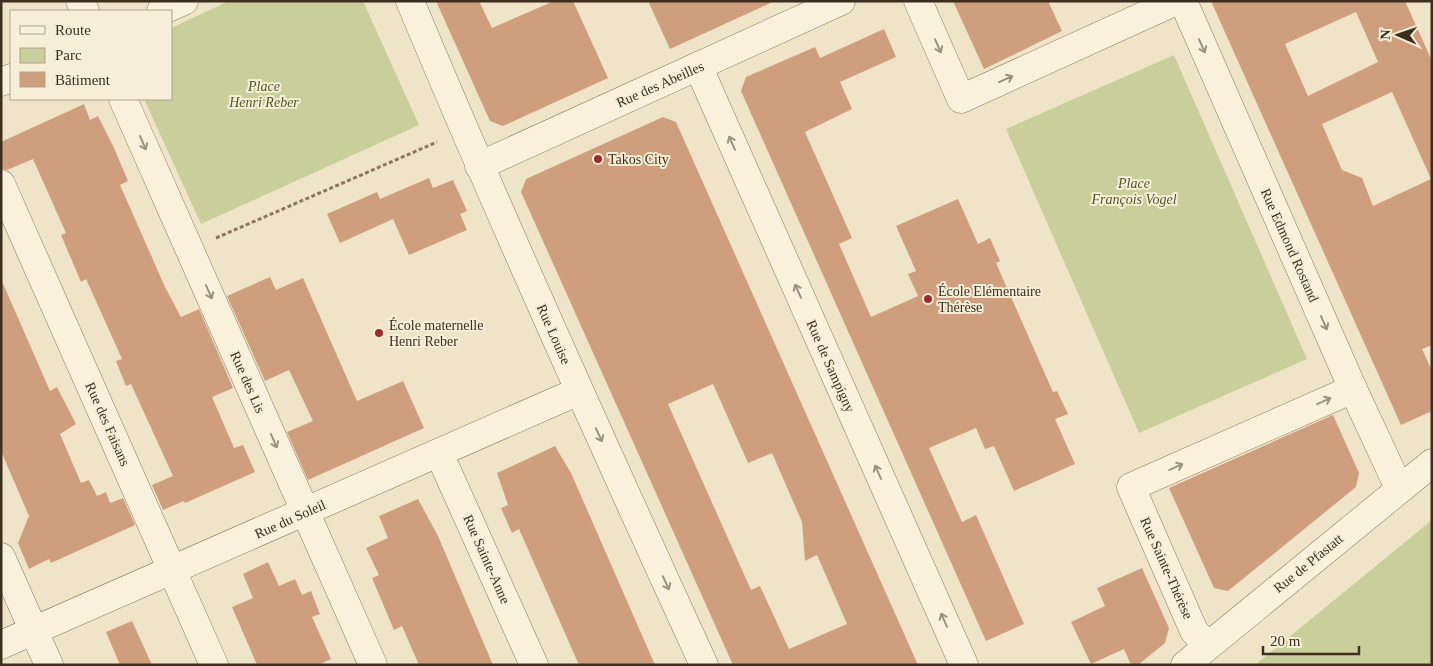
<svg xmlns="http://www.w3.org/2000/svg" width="1433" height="666" viewBox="0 0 1433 666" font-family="'Times New Roman',serif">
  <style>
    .green { fill: #c9cf9b }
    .building { fill: #cf9f7d; fill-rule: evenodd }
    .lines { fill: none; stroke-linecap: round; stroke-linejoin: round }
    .minor-casing { stroke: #8d765c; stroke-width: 29 }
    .path { stroke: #8d765c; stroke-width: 3; stroke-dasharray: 4 2.5; stroke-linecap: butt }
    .minor { stroke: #faf1dc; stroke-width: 28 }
    .oneway { stroke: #9c907e }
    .poi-dot { fill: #9e2a2b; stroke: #f7eed8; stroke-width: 2 }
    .labels { text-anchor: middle; stroke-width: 4; stroke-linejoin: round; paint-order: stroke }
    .street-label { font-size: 14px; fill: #3d2e20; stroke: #f7eed8 }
    .park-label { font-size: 14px; font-style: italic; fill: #4d5a26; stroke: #f7eed8 }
    .poi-label { font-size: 14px; fill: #3d2e20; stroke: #f7eed8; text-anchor: start }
  </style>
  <rect width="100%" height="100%" fill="#f0e4c8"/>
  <!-- green -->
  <g class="green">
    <polygon points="229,1 363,1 419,125 201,224 144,99 171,99 171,28"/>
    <polygon points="1174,55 1307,359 1139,433 1006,129"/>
    <polygon points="1432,520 1432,665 1255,665"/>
  </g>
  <!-- building -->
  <g class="building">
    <polygon points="436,1 479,1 492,28 554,1 573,1 608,78 503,126 490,121"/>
    <polygon points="648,1 775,1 670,49"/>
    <polygon points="953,1 1048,1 1062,31 984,69"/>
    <path d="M1211 1H1405L1432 61V345L1422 349 1432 371V411L1401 425ZM1356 12 1378 62 1308 96 1285 44ZM1392 92 1431 179 1373 206 1362 178 1342 170 1322 124Z"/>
    <polygon points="884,29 896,57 840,82 852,109 805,132 852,238 839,244 871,317 918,296 908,274 916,271 896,226 958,199 978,244 990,238 1000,261 996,263 1053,392 1057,391 1068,414 1055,419 1075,464 1014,491 994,446 985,449 976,428 929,448 962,522 976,515 1024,624 986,641 741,91 746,77 815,47 820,58"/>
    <polygon points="84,104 90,120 98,116 114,148 128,181 120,185 165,287 181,317 199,309 233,388 212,397 234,448 243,445 255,472 185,503 184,501 163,510 152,485 173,476 131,384 126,386 116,361 122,359 86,279 81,282 61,235 66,233 33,159 7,170 1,169 1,142"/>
    <path d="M663 117 676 122 918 665H733L521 192 526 179ZM713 384 748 463 772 453 802 522 805 561 817 555 847 624 789 649 760 586 751 590 668 404Z"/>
    <polygon points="429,178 433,188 453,180 467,211 460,214 467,230 409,255 393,219 340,243 327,214 377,192 380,199"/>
    <polygon points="270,277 276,290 303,278 357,401 403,381 424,428 308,480 287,432 313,421 289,370 265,381 227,296"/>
    <polygon points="1,279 50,391 57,387 76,424 60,434 81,483 89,480 97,496 106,492 110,503 123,498 135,525 51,563 49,559 29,569 18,543 29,516 1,451"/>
    <polygon points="1333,415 1359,473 1356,487 1228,591 1214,588 1169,488"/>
    <polygon points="555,446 571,473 655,665 579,665 519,529 512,533 501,508 508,505 497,473"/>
    <polygon points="418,499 438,536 493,665 419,665 402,626 394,630 372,578 379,575 366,548 388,538 379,516"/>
    <polygon points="268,562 279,586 295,579 302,595 311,591 320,614 312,617 331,659 318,665 257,665 232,607 253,598 243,574"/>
    <polygon points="1142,568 1169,628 1165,643 1138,665 1131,665 1124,649 1091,664 1071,622 1105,606 1097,588"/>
    <polygon points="132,621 152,665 120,665 106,632"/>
  </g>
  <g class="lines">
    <!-- minor casing -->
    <g class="minor-casing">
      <g id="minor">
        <polyline points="80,1 85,11"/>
        <path d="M410 1C503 224 603 445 704 665"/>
        <polyline points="918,1 961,99 1176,1"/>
        <polyline points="1183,1 1353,389 1399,488"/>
        <polyline points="161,11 184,1"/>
        <polyline points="698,66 964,665"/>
        <polyline points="1,82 11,78"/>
        <polyline points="123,99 373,665"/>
        <polyline points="479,166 841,1"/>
        <polyline points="1,184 214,665"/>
        <polyline points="439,453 534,665"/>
        <polyline points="1,557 49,665"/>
        <polyline points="1,645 579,391"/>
        <polyline points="1207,645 1194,631 1131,487 1353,389"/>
        <polyline points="1185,665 1432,463"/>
      </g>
    </g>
    <!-- path -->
    <polyline class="path" points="216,238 437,142"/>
    <!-- minor -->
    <use href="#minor" class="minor"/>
  </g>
  <!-- one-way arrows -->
  <defs><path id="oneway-shaft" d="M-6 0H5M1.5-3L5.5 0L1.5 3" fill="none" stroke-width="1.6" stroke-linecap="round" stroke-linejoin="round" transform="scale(1.25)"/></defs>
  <g class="oneway">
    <use href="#oneway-shaft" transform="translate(938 46) rotate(66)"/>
    <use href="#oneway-shaft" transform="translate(1202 46) rotate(66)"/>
    <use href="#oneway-shaft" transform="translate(1006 79) rotate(-24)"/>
    <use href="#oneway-shaft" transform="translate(143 143) rotate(66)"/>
    <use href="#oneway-shaft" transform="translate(732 143) rotate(-114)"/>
    <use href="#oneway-shaft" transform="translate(798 291) rotate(-114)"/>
    <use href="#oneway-shaft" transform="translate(209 292) rotate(66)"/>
    <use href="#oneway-shaft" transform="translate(1324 323) rotate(66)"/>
    <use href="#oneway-shaft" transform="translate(1324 401) rotate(-24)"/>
    <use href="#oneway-shaft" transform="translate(599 435) rotate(65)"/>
    <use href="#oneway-shaft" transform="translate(274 441) rotate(66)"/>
    <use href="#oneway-shaft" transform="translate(1176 467) rotate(-24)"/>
    <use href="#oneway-shaft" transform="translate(878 472) rotate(-114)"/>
    <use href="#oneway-shaft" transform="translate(666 583) rotate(65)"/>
    <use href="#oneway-shaft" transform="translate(944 620) rotate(-114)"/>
  </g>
  <!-- markers -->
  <g class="poi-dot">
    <circle cx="598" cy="159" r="5"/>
    <circle cx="928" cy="299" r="5"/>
    <circle cx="379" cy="333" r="5"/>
  </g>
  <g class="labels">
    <!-- street labels -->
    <g class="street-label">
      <text transform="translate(660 84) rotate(-24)" y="5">Rue des Abeilles</text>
      <text transform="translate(1290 245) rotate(66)" y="5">Rue Edmond Rostand</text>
      <text transform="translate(554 334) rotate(66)" y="5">Rue Louise</text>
      <text transform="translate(831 366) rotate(66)" y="5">Rue de Sampigny</text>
      <text transform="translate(248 382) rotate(66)" y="5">Rue des Lis</text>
      <text transform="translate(108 424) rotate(66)" y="5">Rue des Faisans</text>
      <text transform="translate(290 519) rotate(-24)" y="5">Rue du Soleil</text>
      <text transform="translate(487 559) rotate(66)" y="5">Rue Sainte-Anne</text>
      <text transform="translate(1308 563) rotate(-39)" y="5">Rue de Pfastatt</text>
      <text transform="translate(1167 568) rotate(66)" y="5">Rue Sainte-Thérèse</text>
    </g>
    <!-- park labels -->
    <g class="park-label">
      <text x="264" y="91">Place<tspan x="264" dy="16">Henri Reber</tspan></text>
      <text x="1134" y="188">Place<tspan x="1134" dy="16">François Vogel</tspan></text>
    </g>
    <!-- poi labels -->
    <g class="poi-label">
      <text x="608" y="164">Takos City</text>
      <text x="938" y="296">École Elémentaire<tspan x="938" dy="16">Thérèse</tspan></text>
      <text x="389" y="330">École maternelle<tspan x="389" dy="16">Henri Reber</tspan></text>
    </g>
  </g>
  <!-- border -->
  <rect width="1433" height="666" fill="none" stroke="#3d2e20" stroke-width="5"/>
  <!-- legend -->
  <rect x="10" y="10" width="162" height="90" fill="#f7eed8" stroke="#ada18e"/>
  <rect x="20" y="26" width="25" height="8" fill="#faf1dc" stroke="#ada18e"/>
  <text x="55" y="35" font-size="15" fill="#3d2e20">Route</text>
  <rect x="20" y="48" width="25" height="15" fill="#c9cf9b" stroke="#ada18e"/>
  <text x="55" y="60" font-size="15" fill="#3d2e20">Parc</text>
  <rect x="20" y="72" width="25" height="15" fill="#cf9f7d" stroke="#ada18e"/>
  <text x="55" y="85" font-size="15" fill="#3d2e20">Bâtiment</text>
  <!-- north arrow -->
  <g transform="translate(1398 35) rotate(272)" stroke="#f7eed8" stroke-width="4" paint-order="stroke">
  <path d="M0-4L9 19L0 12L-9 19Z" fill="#3d2e20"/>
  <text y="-8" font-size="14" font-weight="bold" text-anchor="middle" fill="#3d2e20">N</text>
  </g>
  <!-- scale -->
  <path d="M1263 646v8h96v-8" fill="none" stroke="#3d2e20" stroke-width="2.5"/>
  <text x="1270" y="646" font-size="15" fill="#3d2e20" stroke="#f7eed8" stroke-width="4" paint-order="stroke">20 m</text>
</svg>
